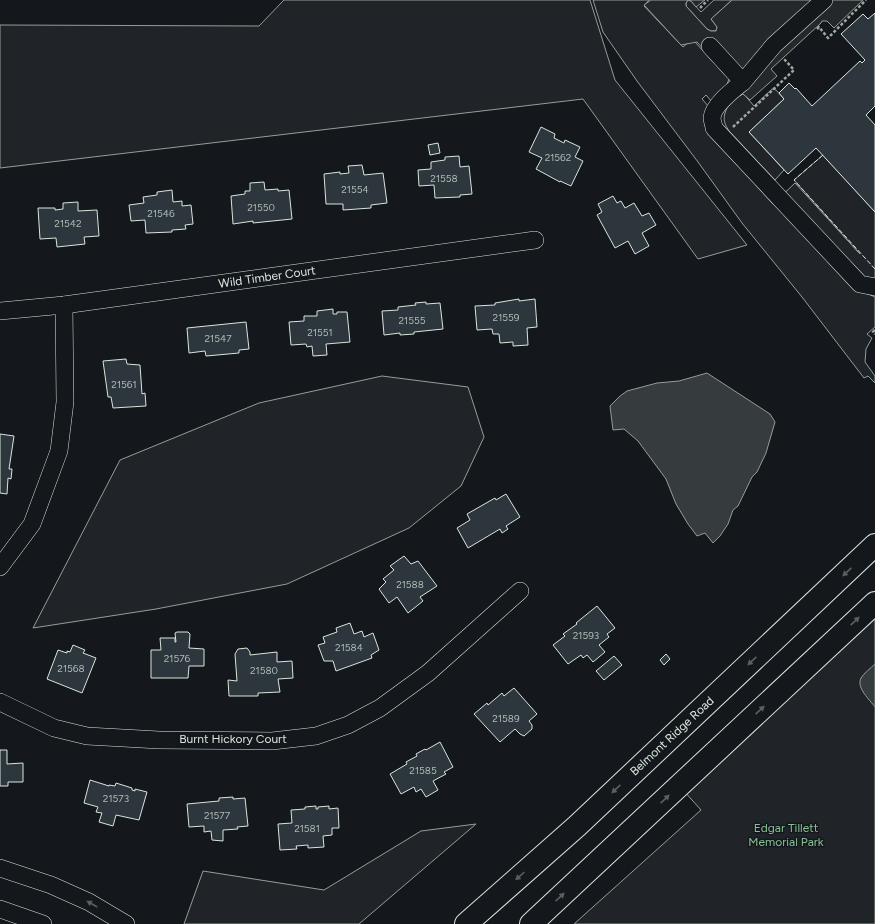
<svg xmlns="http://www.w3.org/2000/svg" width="875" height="924" viewBox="0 0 875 924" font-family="Figtree,sans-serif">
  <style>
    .green { fill: #202428; stroke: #939e99 }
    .parking { fill: #24282b; stroke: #939e99 }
    .water { fill: #363b3e; stroke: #939e99 }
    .building { fill: #2c363c; stroke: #d8e6dc }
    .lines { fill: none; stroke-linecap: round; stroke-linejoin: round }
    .minor-casing { stroke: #d8e6dc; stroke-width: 18 }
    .major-casing { stroke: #d8e6dc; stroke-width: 24 }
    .path { stroke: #9da8a2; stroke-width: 2.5; stroke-dasharray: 3 2; stroke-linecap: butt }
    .minor { stroke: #14181c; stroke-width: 17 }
    .major { stroke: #14181c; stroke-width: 22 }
    .fence { stroke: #d8e6dc; stroke-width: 1; stroke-dasharray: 5 2; stroke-linecap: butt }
    .oneway { fill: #59605f }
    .labels { text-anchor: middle; stroke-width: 3; stroke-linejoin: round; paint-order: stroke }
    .number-label { font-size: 10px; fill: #adbab4 }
    .street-label { font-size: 12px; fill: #d8e6dc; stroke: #14181c }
    .park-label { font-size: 12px; fill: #8ac095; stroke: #14181c }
  </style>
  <rect width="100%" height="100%" fill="#14181c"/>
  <!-- green -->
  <g class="green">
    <polygon points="284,0 590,0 615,80 747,245 698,259 583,99 0,168 0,25 259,26"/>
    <polygon points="593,0 649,0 644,6 683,47 690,41 694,41 729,79 726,87 712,102 706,95 702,99 709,107 717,142 773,204 795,183 860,254 794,180 823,155 875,212 875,279 861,291 875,297 875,327 867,334 872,338 866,349 865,362 875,376 875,383 868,376 864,378 802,297 742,223 698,162 637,81 603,32"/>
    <polygon points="688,0 691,1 701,12 714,0 732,0 711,19 717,27 716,31 711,31 707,29 686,6 686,3"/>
    <path d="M772 89 776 90 784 99 749 132 784 170 775 180 730 132C718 117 727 109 735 94L743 93 754 106Z"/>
    <polygon points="382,376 468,387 484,437 461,486 409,528 287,584 156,609 33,628 120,460 259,403"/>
    <polygon points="875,594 875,924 574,924 701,810 675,781"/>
    <polygon points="476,824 359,924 184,924 203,871 324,890 421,831"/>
  </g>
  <!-- parking -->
  <polygon class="parking" points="651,0 705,0 696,7 691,1 688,0 686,3 686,6 707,29 711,31 716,31 717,27 711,19 732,0 863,0 834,28 827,21 822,21 821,23 771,69 777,76 750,100 743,94 737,97 731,80 697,42 681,45 644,5"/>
  <!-- water -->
  <g class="water">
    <polygon points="707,373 770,414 775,422 766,453 757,472 752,477 738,506 733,510 728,524 720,536 713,543 705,533 697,536 688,524 676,504 666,479 638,441 624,429 613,430 610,406 620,396 627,391 657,383 679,381"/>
    <path d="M875 664V707C870 700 856 688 861 678 864 673 871 668 875 664Z"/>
  </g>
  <!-- building -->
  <g class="building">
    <polygon points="875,13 875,106 866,115 875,125 875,212 816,148 788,174 749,132 784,99 779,93 789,83 795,89 796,88 812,106 860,61 862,63 865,60 841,34 863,14 868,19"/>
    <polygon points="541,127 555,134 554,138 564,143 565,140 580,147 575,157 583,161 571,186 560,181 560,182 536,169 542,158 529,152"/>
    <polygon points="438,143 440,153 430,155 428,145"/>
    <polygon points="459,156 460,167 469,166 472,194 460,195 460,197 435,198 434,185 419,186 418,170 431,169 431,162 445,160 445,157"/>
    <polygon points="362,165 364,175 383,173 387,203 371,205 371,208 343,210 343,204 326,204 324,174 340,172 340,174 349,173 348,166"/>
    <polygon points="264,182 265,190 278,189 278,191 289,190 292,219 253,223 253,221 233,224 231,196 245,194 245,191 250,191 250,183"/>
    <polygon points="172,190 173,202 182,201 182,206 191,205 193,224 185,225 186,229 172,230 172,232 146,233 145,220 131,221 129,205 144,203 143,197 157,195 157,192"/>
    <polygon points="613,196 617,203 621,201 625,208 634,203 642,216 649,213 656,225 642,233 649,246 635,254 628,241 615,248 597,215 602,212 598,204"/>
    <polygon points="78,202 78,211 97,210 99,236 84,237 85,244 57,247 56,238 40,239 38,208 55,208 55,210 63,209 63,203"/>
    <polygon points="519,299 519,301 535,299 537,327 527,328 528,345 513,346 513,342 500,343 499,334 493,334 492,329 477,330 475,306 495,305 495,303"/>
    <polygon points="426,302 426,304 440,303 443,329 414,332 414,334 400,335 400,333 384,335 382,311 398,310 398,307 416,305 415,303"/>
    <polygon points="333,309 333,314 337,314 337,312 347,312 350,342 326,344 327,355 313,356 312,346 307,347 306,344 291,345 289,322 304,321 304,316 317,316 317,311"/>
    <polygon points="246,322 249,349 239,350 239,353 206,356 205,351 189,353 187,328"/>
    <polygon points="126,359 127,364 140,365 142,394 145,393 146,406 113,408 111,397 108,397 103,361"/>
    <polygon points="0,434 14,436 9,469 12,469 11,479 8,478 7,494 0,493"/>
    <polygon points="506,494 520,517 506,526 508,529 502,533 500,529 468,548 457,528 470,520 467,514 495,498 496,500"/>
    <polygon points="404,556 411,564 418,561 437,586 420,597 423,601 408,613 397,597 389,603 379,589 386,582 383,579 394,570 390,566"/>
    <polygon points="597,606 615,628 607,634 609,637 599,645 605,652 593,662 587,655 583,658 581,655 568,664 553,645 565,636 563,634 577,624 576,623"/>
    <polygon points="350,623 354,634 362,631 364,637 373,633 379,650 371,655 372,658 336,671 333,661 324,661 318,645 325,643 323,637 337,632 336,628"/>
    <polygon points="177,632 188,632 190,634 189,648 204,649 204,666 189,666 188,678 151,678 151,650 161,650 160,638 175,638 175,642 176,642 175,633"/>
    <polygon points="73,645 85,650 83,653 96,658 82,693 47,679 58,650 67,653 67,651 70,652"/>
    <polygon points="247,648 250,652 250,655 277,652 277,662 292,661 293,678 278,679 280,692 258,693 258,696 229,696 228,680 237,681 235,654 238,649"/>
    <polygon points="666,654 670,659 664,665 660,660"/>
    <polygon points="614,656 622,665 604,680 596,671"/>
    <polygon points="514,688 537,714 529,721 532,725 532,729 524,736 520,734 515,729 500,742 474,714 487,703 488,705 502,693 504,696"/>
    <polygon points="440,742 453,767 444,772 446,774 433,781 438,790 426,797 421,789 416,792 414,787 401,794 390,774 407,764 406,762 417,756 416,754 425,749 426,750"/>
    <polygon points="0,750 7,750 7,764 23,763 23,782 8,782 8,786 0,786"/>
    <polygon points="90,780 109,786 109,785 115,786 116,783 132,788 132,790 135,791 135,789 147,792 139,820 116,815 113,826 99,822 102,813 96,812 98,807 84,803"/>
    <polygon points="233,797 233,799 245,798 248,826 237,827 238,829 223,830 223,841 212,840 211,831 204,832 204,826 189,827 187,804 219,801 219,798"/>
    <polygon points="316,806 316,809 318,809 318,807 329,806 329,809 338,808 339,828 332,828 332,835 323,836 324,847 308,848 308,845 296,846 297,849 280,850 278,824 292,823 291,810 305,809 305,807"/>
  </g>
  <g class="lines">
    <!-- minor casing -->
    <g class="minor-casing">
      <g id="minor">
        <polyline points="710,46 743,82 774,45 824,0"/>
        <path d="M743 82C733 90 713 105 712 118 712 121 714 125 714 128L860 284 875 287"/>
        <polyline points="0,311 64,305 535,240"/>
        <polyline points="0,567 32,524 59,451 65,402 64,305"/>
        <polyline points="0,702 54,728 87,736 159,740 272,741 316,736 348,725 380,708 428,673 520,591"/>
        <polyline points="0,868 51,885 89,902 126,924"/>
        <polyline points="0,909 43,924"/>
      </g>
    </g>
    <!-- major casing -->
    <g class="major-casing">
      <g id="major">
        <polyline points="466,924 577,826 875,545"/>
        <polyline points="531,924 875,603"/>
      </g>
    </g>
    <!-- path -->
    <g class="path">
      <polyline points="700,8 708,0"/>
      <polyline points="817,29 819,27 828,38 866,0"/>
      <polyline points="733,127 794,70 784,59 785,58"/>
      <polyline points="875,330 873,332 875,334"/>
    </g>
    <!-- minor -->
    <use href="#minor" class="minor"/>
    <!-- major -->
    <use href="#major" class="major"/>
    <!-- fence -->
    <polyline class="fence" points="823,155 794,180 875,269"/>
  </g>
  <!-- one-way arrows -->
  <defs><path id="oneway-solid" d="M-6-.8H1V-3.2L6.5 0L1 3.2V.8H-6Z"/></defs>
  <g class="oneway">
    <use href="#oneway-solid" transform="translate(847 572) rotate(137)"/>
    <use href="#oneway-solid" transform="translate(855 621) rotate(-43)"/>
    <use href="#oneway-solid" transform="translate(752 661) rotate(137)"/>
    <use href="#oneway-solid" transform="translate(760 710) rotate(-43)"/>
    <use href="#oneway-solid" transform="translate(616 789) rotate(137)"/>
    <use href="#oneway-solid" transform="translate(665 799) rotate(-43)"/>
    <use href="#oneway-solid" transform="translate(520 876) rotate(138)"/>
    <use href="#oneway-solid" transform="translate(560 897) rotate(-43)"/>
    <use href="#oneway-solid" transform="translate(92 904) rotate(-150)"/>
  </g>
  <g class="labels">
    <!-- number labels -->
    <g class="number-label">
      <text x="558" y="161">21562</text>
      <text x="444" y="182">21558</text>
      <text x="355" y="193">21554</text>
      <text x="261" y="211">21550</text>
      <text x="161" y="217">21546</text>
      <text x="68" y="227">21542</text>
      <text x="506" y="321">21559</text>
      <text x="412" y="324">21555</text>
      <text x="320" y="336">21551</text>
      <text x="218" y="342">21547</text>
      <text x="124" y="388">21561</text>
      <text x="410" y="588">21588</text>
      <text x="586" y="639">21593</text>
      <text x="349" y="651">21584</text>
      <text x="177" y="662">21576</text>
      <text x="71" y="672">21568</text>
      <text x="264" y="674">21580</text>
      <text x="506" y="722">21589</text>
      <text x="423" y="774">21585</text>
      <text x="116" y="802">21573</text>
      <text x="217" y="819">21577</text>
      <text x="307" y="832">21581</text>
    </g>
    <!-- street labels -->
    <g class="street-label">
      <text transform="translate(267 277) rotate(-8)" y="4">Wild Timber Court</text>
      <text transform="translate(672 736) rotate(-43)" y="4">Belmont Ridge Road</text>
      <text x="233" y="743">Burnt Hickory Court</text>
    </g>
    <!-- park labels -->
    <g class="park-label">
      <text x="786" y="832">Edgar Tillett<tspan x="786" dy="14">Memorial Park</tspan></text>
    </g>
  </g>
</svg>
